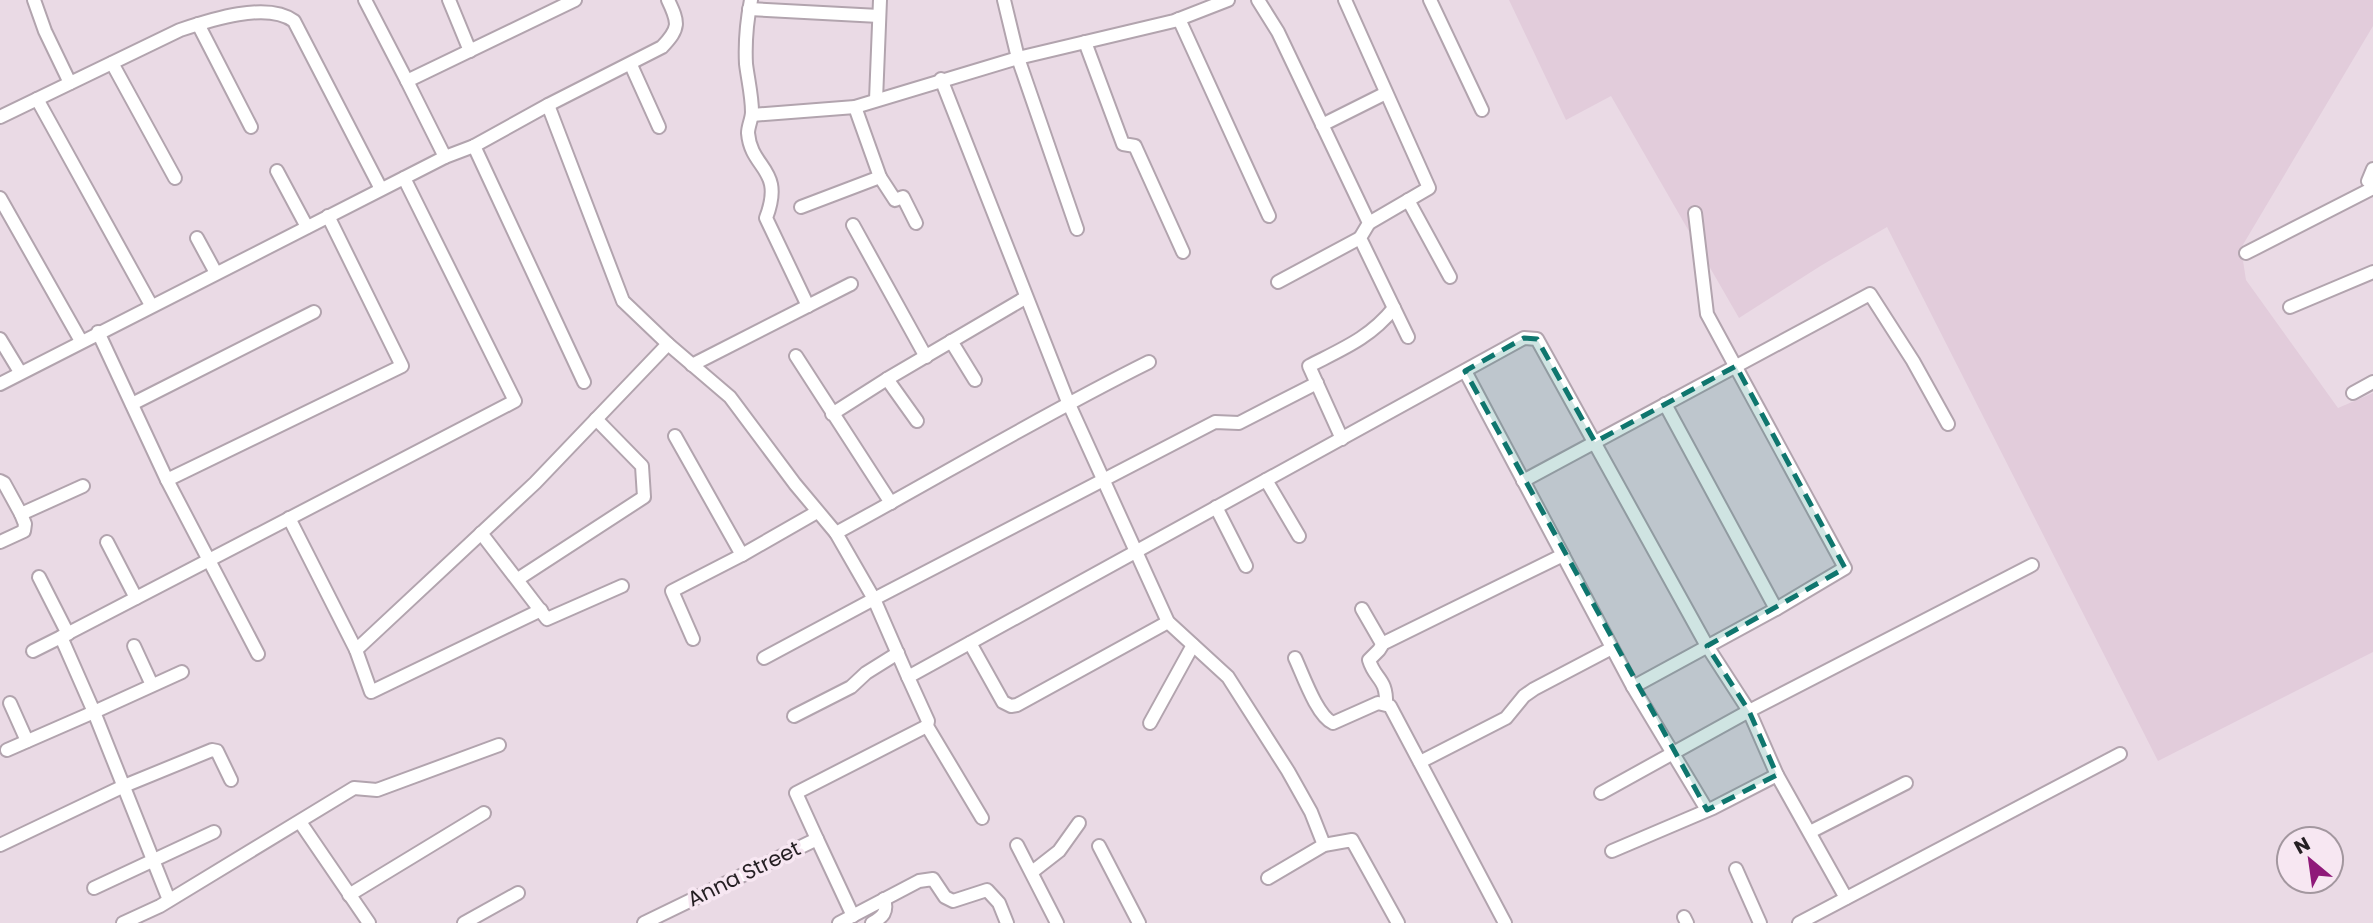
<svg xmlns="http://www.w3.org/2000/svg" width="2373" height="923" viewBox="0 0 2373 923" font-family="Poppins,sans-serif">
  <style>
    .built { fill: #e2ccdb }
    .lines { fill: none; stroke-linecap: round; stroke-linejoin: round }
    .minor-casing { stroke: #b2a4ae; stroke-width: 16 }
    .minor { stroke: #fff; stroke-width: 12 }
    .marked { fill: #0f766e; fill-opacity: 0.2; stroke: #0f766e; stroke-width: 5; stroke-dasharray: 14 9; stroke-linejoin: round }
    .labels { text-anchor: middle; stroke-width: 7; stroke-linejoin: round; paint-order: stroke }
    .street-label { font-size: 21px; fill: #251f23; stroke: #f7e7f2 }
  </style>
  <rect width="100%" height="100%" fill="#eadae5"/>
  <!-- built -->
  <polygon class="built" points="1509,0 2373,0 2373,26 2241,248 2246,280 2338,408 2373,393 2373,652 2158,761 1887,227 1822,265 1739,318 1611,96 1566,120"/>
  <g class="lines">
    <!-- minor casing -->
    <g class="minor-casing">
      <g id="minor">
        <polyline points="34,0 45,31 70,83"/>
        <polyline points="365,0 407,81"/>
        <polyline points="449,0 470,51"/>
        <path d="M751 0C747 20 745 44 746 64 748 80 752 96 752 112 752 119 748 126 748 133 751 170 785 168 766 218L808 306"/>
        <polyline points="1004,0 1018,58 1077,229"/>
        <polyline points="1258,0 1278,32 1369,223 1360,238 1408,337"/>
        <polyline points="1345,0 1429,188 1369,223"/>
        <polyline points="1430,0 1482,110"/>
        <polyline points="749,9 879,16"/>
        <polyline points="1179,19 1269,216"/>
        <polyline points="198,24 251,127"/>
        <polyline points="1085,42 1123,144 1135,146 1183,252"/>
        <polyline points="112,63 175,178"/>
        <polyline points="631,65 659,127"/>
        <polyline points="941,79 1068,402 1168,622 1228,677 1288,771 1311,812 1324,845"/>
        <polyline points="37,99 151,305"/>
        <polyline points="876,100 880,0"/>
        <polyline points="548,105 623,301 668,344 730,397 795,484 836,533"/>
        <polyline points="855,107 880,177"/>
        <polyline points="752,115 855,107 1018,58 1174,21 1228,0"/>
        <path d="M0 117 180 30C210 20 267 1 294 21L381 189"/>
        <polyline points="1322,125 1386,93"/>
        <polyline points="474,146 584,382"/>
        <path d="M445 157 474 146 548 105 662 47C680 28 679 23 668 0"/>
        <polyline points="2373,169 2368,181 2373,184"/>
        <polyline points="277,171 307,227"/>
        <polyline points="0,198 81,341"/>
        <polyline points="1408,200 1450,277"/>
        <polyline points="801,207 880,177 895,200 903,197 916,223"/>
        <polyline points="853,225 926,357"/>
        <polyline points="197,238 216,273"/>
        <polyline points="2246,253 2373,188"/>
        <polyline points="1278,282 1360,238"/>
        <polyline points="2290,307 2373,272"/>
        <polyline points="98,332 167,480 402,366 328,216"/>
        <polyline points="0,339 20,372"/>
        <polyline points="951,341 975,380"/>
        <polyline points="796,356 891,503"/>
        <polyline points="692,365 851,284"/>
        <polyline points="1465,371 1633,687 1707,810"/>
        <polyline points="887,379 917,421"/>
        <polyline points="0,384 445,157 407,81 575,0"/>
        <polyline points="2353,393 2373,382"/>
        <polyline points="132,404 314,312"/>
        <polyline points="1665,404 1776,609"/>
        <polyline points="832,414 887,379 1025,298"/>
        <polyline points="675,436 742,555"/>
        <path d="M1342 439 1309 366C1342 349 1370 338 1394 308"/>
        <polyline points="167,480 258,654"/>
        <polyline points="1266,480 1299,536"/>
        <polyline points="0,481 4,483 21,514 83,486"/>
        <polyline points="1523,481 1870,294 1913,361 1948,424"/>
        <polyline points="1216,507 1246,566"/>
        <polyline points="289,518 356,650 535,483 668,344"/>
        <polyline points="481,533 547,619 622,586"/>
        <polyline points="0,542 24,531 25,524 21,514"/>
        <polyline points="107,542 136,598"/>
        <polyline points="39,577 68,634"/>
        <polyline points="518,579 644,497 642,466 596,419"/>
        <polyline points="1362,609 1381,642 1386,642 1563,555"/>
        <polyline points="693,639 672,591 742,555 817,512"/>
        <path d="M1384 642 1379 650 1369 660C1375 680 1387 678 1386 704"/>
        <polyline points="970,643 1003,702 1011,706 1017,705 1168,622"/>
        <polyline points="134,646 152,685"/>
        <polyline points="356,650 371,692 541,610"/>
        <polyline points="33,651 61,637"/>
        <path d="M764 658 874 599 836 533C941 476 1042 415 1149 362"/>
        <path d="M1295 658C1303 675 1317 716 1333 723L1378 703 1390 706 1505 923"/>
        <polyline points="908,677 874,599 1215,422 1239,423 1317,383"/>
        <polyline points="1633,687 1776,609 1845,568 1707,314 1695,213"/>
        <polyline points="10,703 27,741"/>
        <polyline points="794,716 851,687 866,673 898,653"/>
        <polyline points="1150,723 1193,645"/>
        <polyline points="7,750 94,712 61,637 515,401 404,178"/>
        <polyline points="1420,762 1506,718 1524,696 1534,689 1612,648"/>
        <polyline points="1601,793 1749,711 2032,565"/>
        <polyline points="982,818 927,726 928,721 908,677 1524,338 1537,339 1707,646 1749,711 1777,775 1846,898"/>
        <polyline points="300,822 369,923"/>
        <polyline points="1810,832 1906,783"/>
        <polyline points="817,839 853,916"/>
        <polyline points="0,845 124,786 212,750 217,751 231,780"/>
        <polyline points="1017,845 1057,923"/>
        <polyline points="1099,846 1139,923"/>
        <polyline points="1612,851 1713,808 1777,775"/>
        <polyline points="1736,869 1760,923"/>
        <polyline points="1032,872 1059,851 1079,823"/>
        <polyline points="1268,878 1324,845 1352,840 1398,923"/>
        <polyline points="94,888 214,832"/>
        <polyline points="349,895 484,813"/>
        <polyline points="169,900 94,712 182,672"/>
        <polyline points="1684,917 1687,923"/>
        <polyline points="123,923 160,906 354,788 377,790 499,745"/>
        <polyline points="464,923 518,893"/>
        <polyline points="644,923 817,839 796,793 927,726"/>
        <polyline points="839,923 919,881 933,879 945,897 953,901 987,890 999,903 1007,923"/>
        <path d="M872 923C883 917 888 912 884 899"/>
        <polyline points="1799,923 2120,754"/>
      </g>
    </g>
    <!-- minor -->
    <use href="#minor" class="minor"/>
  </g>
  <!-- marked area -->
  <path class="marked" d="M1524 338 1537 339 1595 442 1736 366 1845 568 1707 646 1749 711 1777 775 1707 810 1465 371Z"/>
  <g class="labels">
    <!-- street labels -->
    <g class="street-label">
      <text transform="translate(744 874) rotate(-26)" y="7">Anna Street</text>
    </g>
  </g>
  <!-- north arrow -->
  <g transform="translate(2310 860) rotate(331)"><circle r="33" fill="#f7e7f2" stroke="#a3979f" stroke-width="2"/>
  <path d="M0-5L12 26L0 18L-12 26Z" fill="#8f1979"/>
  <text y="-10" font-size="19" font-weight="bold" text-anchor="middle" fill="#251f23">N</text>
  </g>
</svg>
